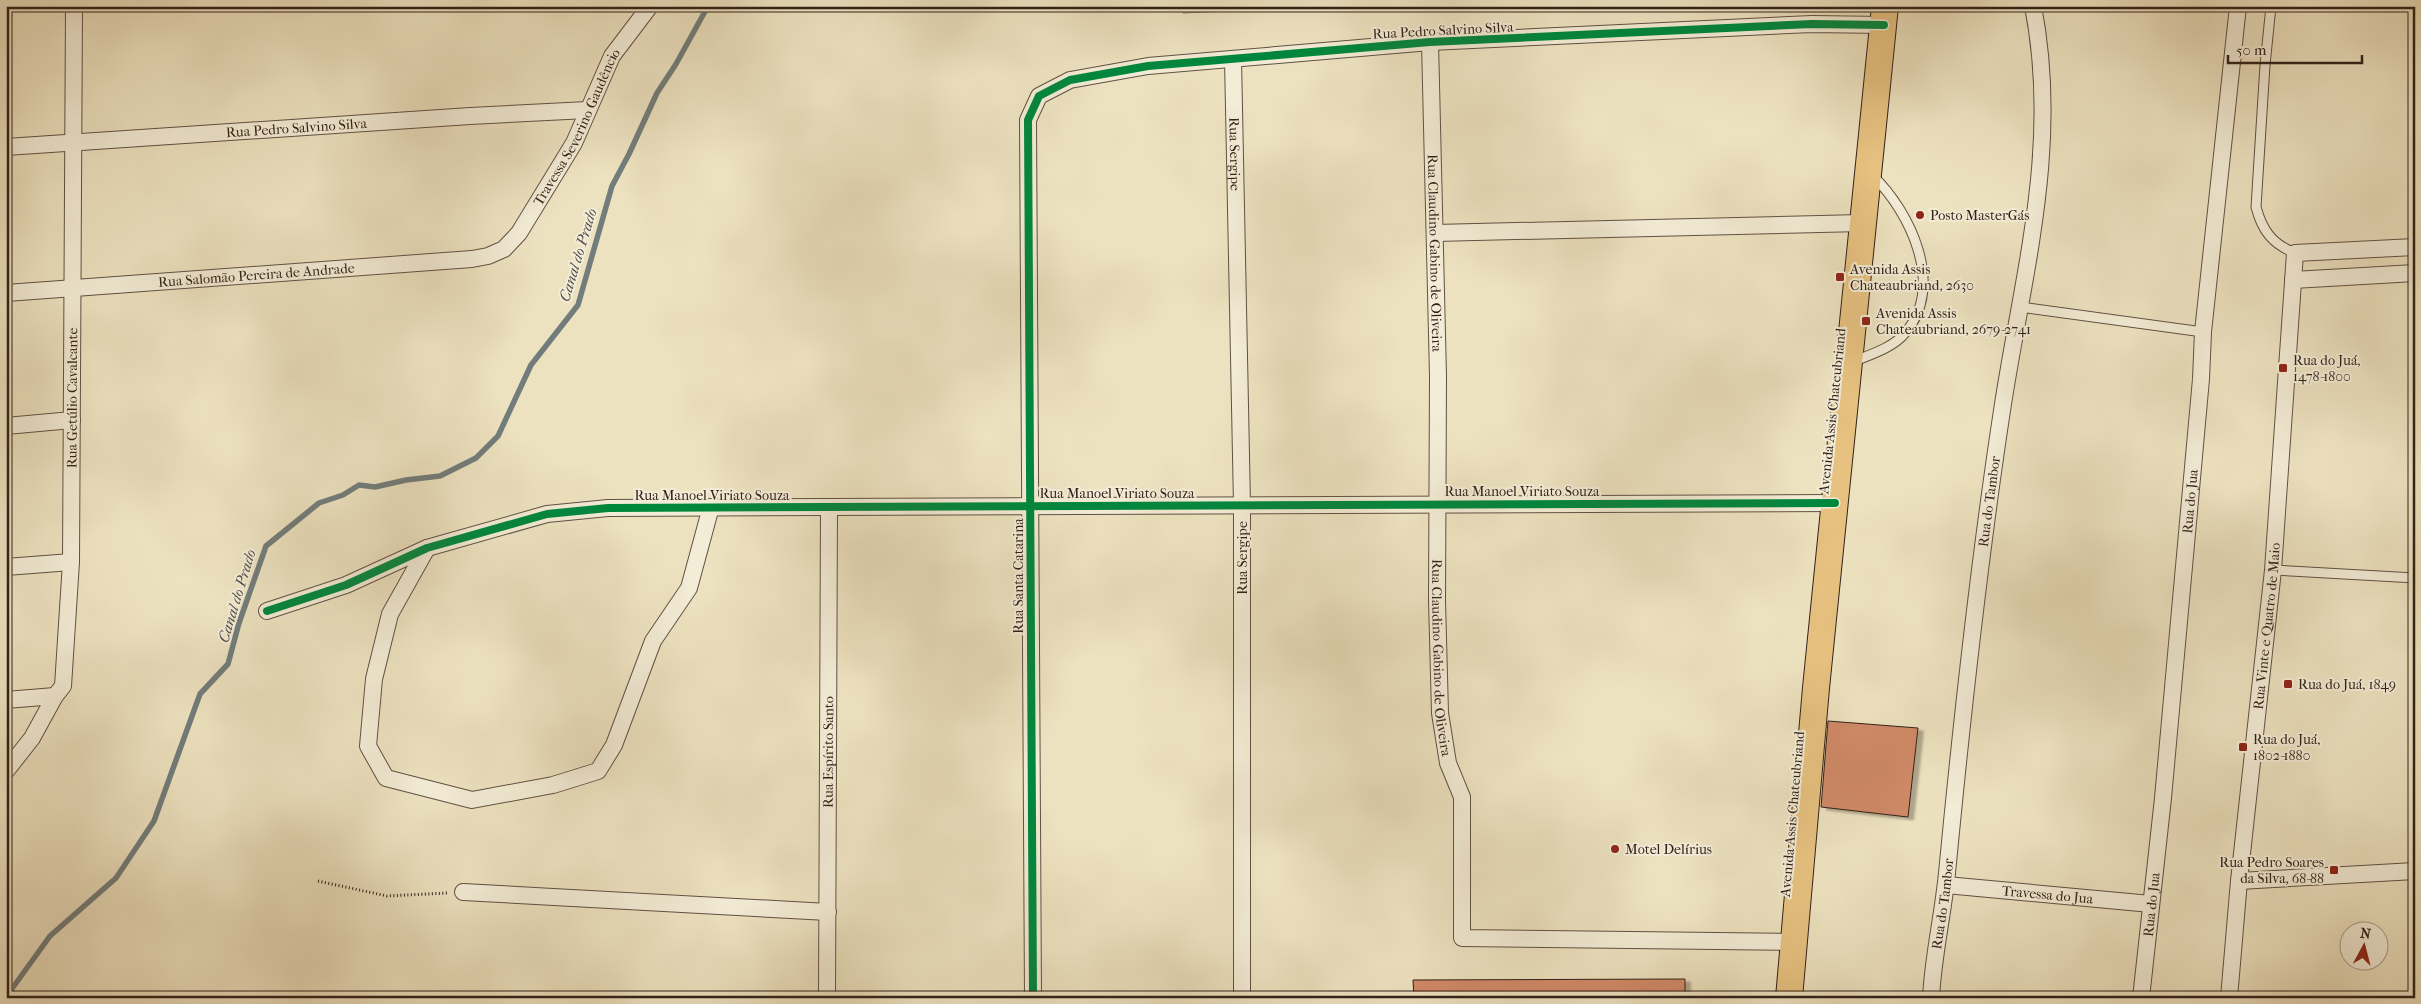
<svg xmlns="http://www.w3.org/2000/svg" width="2421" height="1004" viewBox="0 0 2421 1004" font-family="'IM FELL French Canon',serif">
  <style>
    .green { fill: #bec28e; stroke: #787254 }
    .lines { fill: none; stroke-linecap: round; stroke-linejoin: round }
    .stream { stroke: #727d7b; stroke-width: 5.5 }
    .building { fill: #d18a67; stroke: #322119; filter: url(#shadow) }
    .service-casing { stroke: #615143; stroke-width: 11 }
    .minor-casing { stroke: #615143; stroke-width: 18 }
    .primary-casing { stroke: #322119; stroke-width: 28 }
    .path { stroke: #322119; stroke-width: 3; stroke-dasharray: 1 2.5; stroke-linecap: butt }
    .service { stroke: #f3ecd6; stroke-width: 9 }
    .minor { stroke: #f3ecd6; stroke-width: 16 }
    .primary { stroke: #e6c180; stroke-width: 26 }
    .cycleway-casing { stroke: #f3ecd6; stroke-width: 11 }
    .cycleway { stroke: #00873e; stroke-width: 8 }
    .poi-dot { fill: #8f2418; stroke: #f3ecd6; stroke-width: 2 }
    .labels { text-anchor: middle; stroke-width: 4; stroke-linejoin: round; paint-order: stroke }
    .street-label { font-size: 14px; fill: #322119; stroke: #f3ecd6 }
    .poi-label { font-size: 14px; fill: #322119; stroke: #f3ecd6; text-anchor: start }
    .water-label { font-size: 15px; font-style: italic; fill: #524f4a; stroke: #f3ecd6 }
  </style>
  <defs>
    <filter id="shadow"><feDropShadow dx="5.5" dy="3" stdDeviation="1" flood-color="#0004"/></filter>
  </defs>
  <rect width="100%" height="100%" fill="#ede2c0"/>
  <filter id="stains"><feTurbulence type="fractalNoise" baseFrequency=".004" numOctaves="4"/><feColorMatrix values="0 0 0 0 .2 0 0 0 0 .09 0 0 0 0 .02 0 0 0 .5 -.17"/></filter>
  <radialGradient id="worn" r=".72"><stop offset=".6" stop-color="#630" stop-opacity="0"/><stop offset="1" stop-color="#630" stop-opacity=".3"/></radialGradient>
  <!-- green -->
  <polygon class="green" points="1183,6 1338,6 1183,13"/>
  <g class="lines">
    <!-- stream -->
    <polyline class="stream" points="6,997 50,936 116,878 154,821 200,694 228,664 239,623 266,546 319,503 343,495 359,485 375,487 406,480 440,476 476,458 498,436 531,365 578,305 612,186 629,154 657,93 676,64 708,6"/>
  </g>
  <!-- building -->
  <g class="building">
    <polygon points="1828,721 1918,728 1908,817 1821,807"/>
    <polygon points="1685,979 1685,998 1414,998 1413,980"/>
  </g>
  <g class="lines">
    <!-- service casing -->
    <g class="service-casing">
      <g id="service">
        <path d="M2271 6 2265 65 2256 207C2262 230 2272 244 2295 253"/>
        <polyline points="2020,307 2203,332"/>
        <path d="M1852 362C1869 355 1893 348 1905 333 1946 286 1910 211 1872 175"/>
        <polyline points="2273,570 2415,578"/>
      </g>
    </g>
    <!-- minor casing -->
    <g class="minor-casing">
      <g id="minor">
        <path id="s1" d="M1430 42 1438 376 1437 601 1440 713 1448 763 1462 797V938L1794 942"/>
        <path id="s2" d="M1233 59 1242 505V998"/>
        <path id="s3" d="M6 147 470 116 587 110"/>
        <polyline points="1435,233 1862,223"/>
        <polyline points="2293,280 2415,273"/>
        <path id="s4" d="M6 293 472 259 488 256 504 249 519 233 574 143 612 56 650 6"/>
        <polyline points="6,426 72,420"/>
        <polyline points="427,548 390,614 374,679 368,746 386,778 472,800 553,785 598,771 614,745 653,641 689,588 711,507"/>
        <polyline points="6,567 71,562"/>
        <polyline points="267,611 346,585 427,548 547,514 608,508 1835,503"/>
        <polyline points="6,700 55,696"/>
        <path id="s5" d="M6 771 32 738 55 696 63 686 71 562 74 6"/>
        <polyline points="2239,881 2415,871"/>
        <path id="s6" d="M1946 885 2151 904"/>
        <polyline points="463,892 828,912"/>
        <path id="s7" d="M827 998 829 507"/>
        <polyline points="1033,998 1028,120 1039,96 1070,80 1148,66 1430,42 1812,24 1884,25"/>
        <path id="s8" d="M1931 998C1933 956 1943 915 1947 873 1962 716 1979 560 2003 404 2024 269 2060 145 2033 6"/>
        <path id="s9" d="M2141 998 2163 798 2201 379 2203 332 2238 6"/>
        <path id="s10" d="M2229 998 2239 881 2273 570 2295 253 2415 247"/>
      </g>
    </g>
    <!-- primary casing -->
    <g class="primary-casing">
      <polyline id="primary" points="1789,998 1816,688 1885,6"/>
    </g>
    <!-- path -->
    <polyline class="path" points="318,881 387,896 448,893"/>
    <!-- service -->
    <use href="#service" class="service"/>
    <!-- minor -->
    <use href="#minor" class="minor"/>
    <!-- primary -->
    <use href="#primary" class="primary"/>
    <!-- cycleway casing -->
    <g class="cycleway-casing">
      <g id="cycleway">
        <polyline points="267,611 346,585 427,548 547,514 608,508 1835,503"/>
        <polyline points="1033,998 1028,120 1039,96 1070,80 1148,66 1430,42 1812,24 1884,25"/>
      </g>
    </g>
    <!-- cycleway -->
    <use href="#cycleway" class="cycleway"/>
  </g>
  <!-- markers -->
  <g class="poi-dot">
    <circle cx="1920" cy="215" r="5"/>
    <rect x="1835" y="272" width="10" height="10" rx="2.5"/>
    <rect x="1861" y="316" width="10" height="10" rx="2.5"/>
    <rect x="2278" y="363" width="10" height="10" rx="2.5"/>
    <rect x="2283" y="679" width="10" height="10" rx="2.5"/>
    <rect x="2238" y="742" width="10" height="10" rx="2.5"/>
    <circle cx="1615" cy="849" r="5"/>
    <rect x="2329" y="865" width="10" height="10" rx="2.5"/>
  </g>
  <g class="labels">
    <!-- street labels -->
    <g class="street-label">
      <text transform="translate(1443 30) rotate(-3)" y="5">Rua Pedro Salvino Silva</text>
      <text dy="5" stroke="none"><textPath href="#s4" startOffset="644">Travessa Severino Gaudêncio</textPath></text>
      <text dy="5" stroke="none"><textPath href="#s3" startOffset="291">Rua Pedro Salvino Silva</textPath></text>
      <text dy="5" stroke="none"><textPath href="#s2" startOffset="95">Rua Sergipe</textPath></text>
      <text dy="5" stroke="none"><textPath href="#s1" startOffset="211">Rua Claudino Gabino de Oliveira</textPath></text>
      <text dy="5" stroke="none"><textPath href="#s4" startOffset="251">Rua Salomão Pereira de Andrade</textPath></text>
      <text dy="5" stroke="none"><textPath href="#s5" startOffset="391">Rua Getúlio Cavalcante</textPath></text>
      <text transform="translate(1832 411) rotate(-84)" y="5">Avenida Assis Chateubriand</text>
      <text x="1522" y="496">Rua Manoel Viriato Souza</text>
      <text x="1117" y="498">Rua Manoel Viriato Souza</text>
      <text x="712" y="500">Rua Manoel Viriato Souza</text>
      <text dy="5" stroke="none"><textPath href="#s8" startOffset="500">Rua do Tambor</textPath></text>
      <text dy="5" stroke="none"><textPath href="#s9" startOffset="499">Rua do Jua</textPath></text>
      <text transform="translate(1242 558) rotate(-90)" y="5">Rua Sergipe</text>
      <text transform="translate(1018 576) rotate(-90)" y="5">Rua Santa Catarina</text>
      <text dy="5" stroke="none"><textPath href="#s10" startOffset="374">Rua Vinte e Quatro de Maio</textPath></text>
      <text dy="5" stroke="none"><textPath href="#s1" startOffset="616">Rua Claudino Gabino de Oliveira</textPath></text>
      <text dy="5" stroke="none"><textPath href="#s7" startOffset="246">Rua Espírito Santo</textPath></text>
      <text transform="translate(1792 814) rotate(-85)" y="5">Avenida Assis Chateubriand</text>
      <text dy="5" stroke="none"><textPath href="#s6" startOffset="102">Travessa do Jua</textPath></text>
      <text dy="5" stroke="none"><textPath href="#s8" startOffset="95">Rua do Tambor</textPath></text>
      <text dy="5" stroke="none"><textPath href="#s9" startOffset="94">Rua do Jua</textPath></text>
    </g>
    <!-- poi labels -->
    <g class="poi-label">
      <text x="1930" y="220">Posto MasterGás</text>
      <text x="1850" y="274">Avenida Assis<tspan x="1850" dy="16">Chateaubriand, 2630</tspan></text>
      <text x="1876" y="318">Avenida Assis<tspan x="1876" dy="16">Chateaubriand, 2679-2741</tspan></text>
      <text x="2293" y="365">Rua do Juá,<tspan x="2293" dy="16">1478-1800</tspan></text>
      <text x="2298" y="689">Rua do Juá, 1849</text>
      <text x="2253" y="744">Rua do Juá,<tspan x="2253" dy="16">1802-1880</tspan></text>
      <text x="1625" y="854">Motel Delírius</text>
      <text x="2324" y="867" text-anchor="end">Rua Pedro Soares<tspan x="2324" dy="16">da Silva, 68-88</tspan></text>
    </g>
    <!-- water labels -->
    <g class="water-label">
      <text transform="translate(578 255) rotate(-73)" y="5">Canal do Prado</text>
      <text transform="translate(237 596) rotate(-73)" y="5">Canal do Prado</text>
    </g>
  </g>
  <!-- margin -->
  <rect width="2421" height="1004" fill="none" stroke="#ede2c0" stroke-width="25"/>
  <rect x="8" y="8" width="2406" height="989" fill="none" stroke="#322119" stroke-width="2.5"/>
  <rect x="12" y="12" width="2396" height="979" fill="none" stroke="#322119"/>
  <!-- north arrow -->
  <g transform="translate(2364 946) rotate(7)"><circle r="24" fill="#f3ecd6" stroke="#a69b8a"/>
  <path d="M0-4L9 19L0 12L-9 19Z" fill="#8f2418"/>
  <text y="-8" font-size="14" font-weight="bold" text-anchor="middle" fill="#322119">N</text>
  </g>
  <!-- scale -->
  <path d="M2228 55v8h134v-8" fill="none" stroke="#322119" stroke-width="2.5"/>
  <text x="2236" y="55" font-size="15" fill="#322119" stroke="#f3ecd6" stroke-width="4" paint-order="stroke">50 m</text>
  <rect width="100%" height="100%" filter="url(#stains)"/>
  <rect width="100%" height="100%" fill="url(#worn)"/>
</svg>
